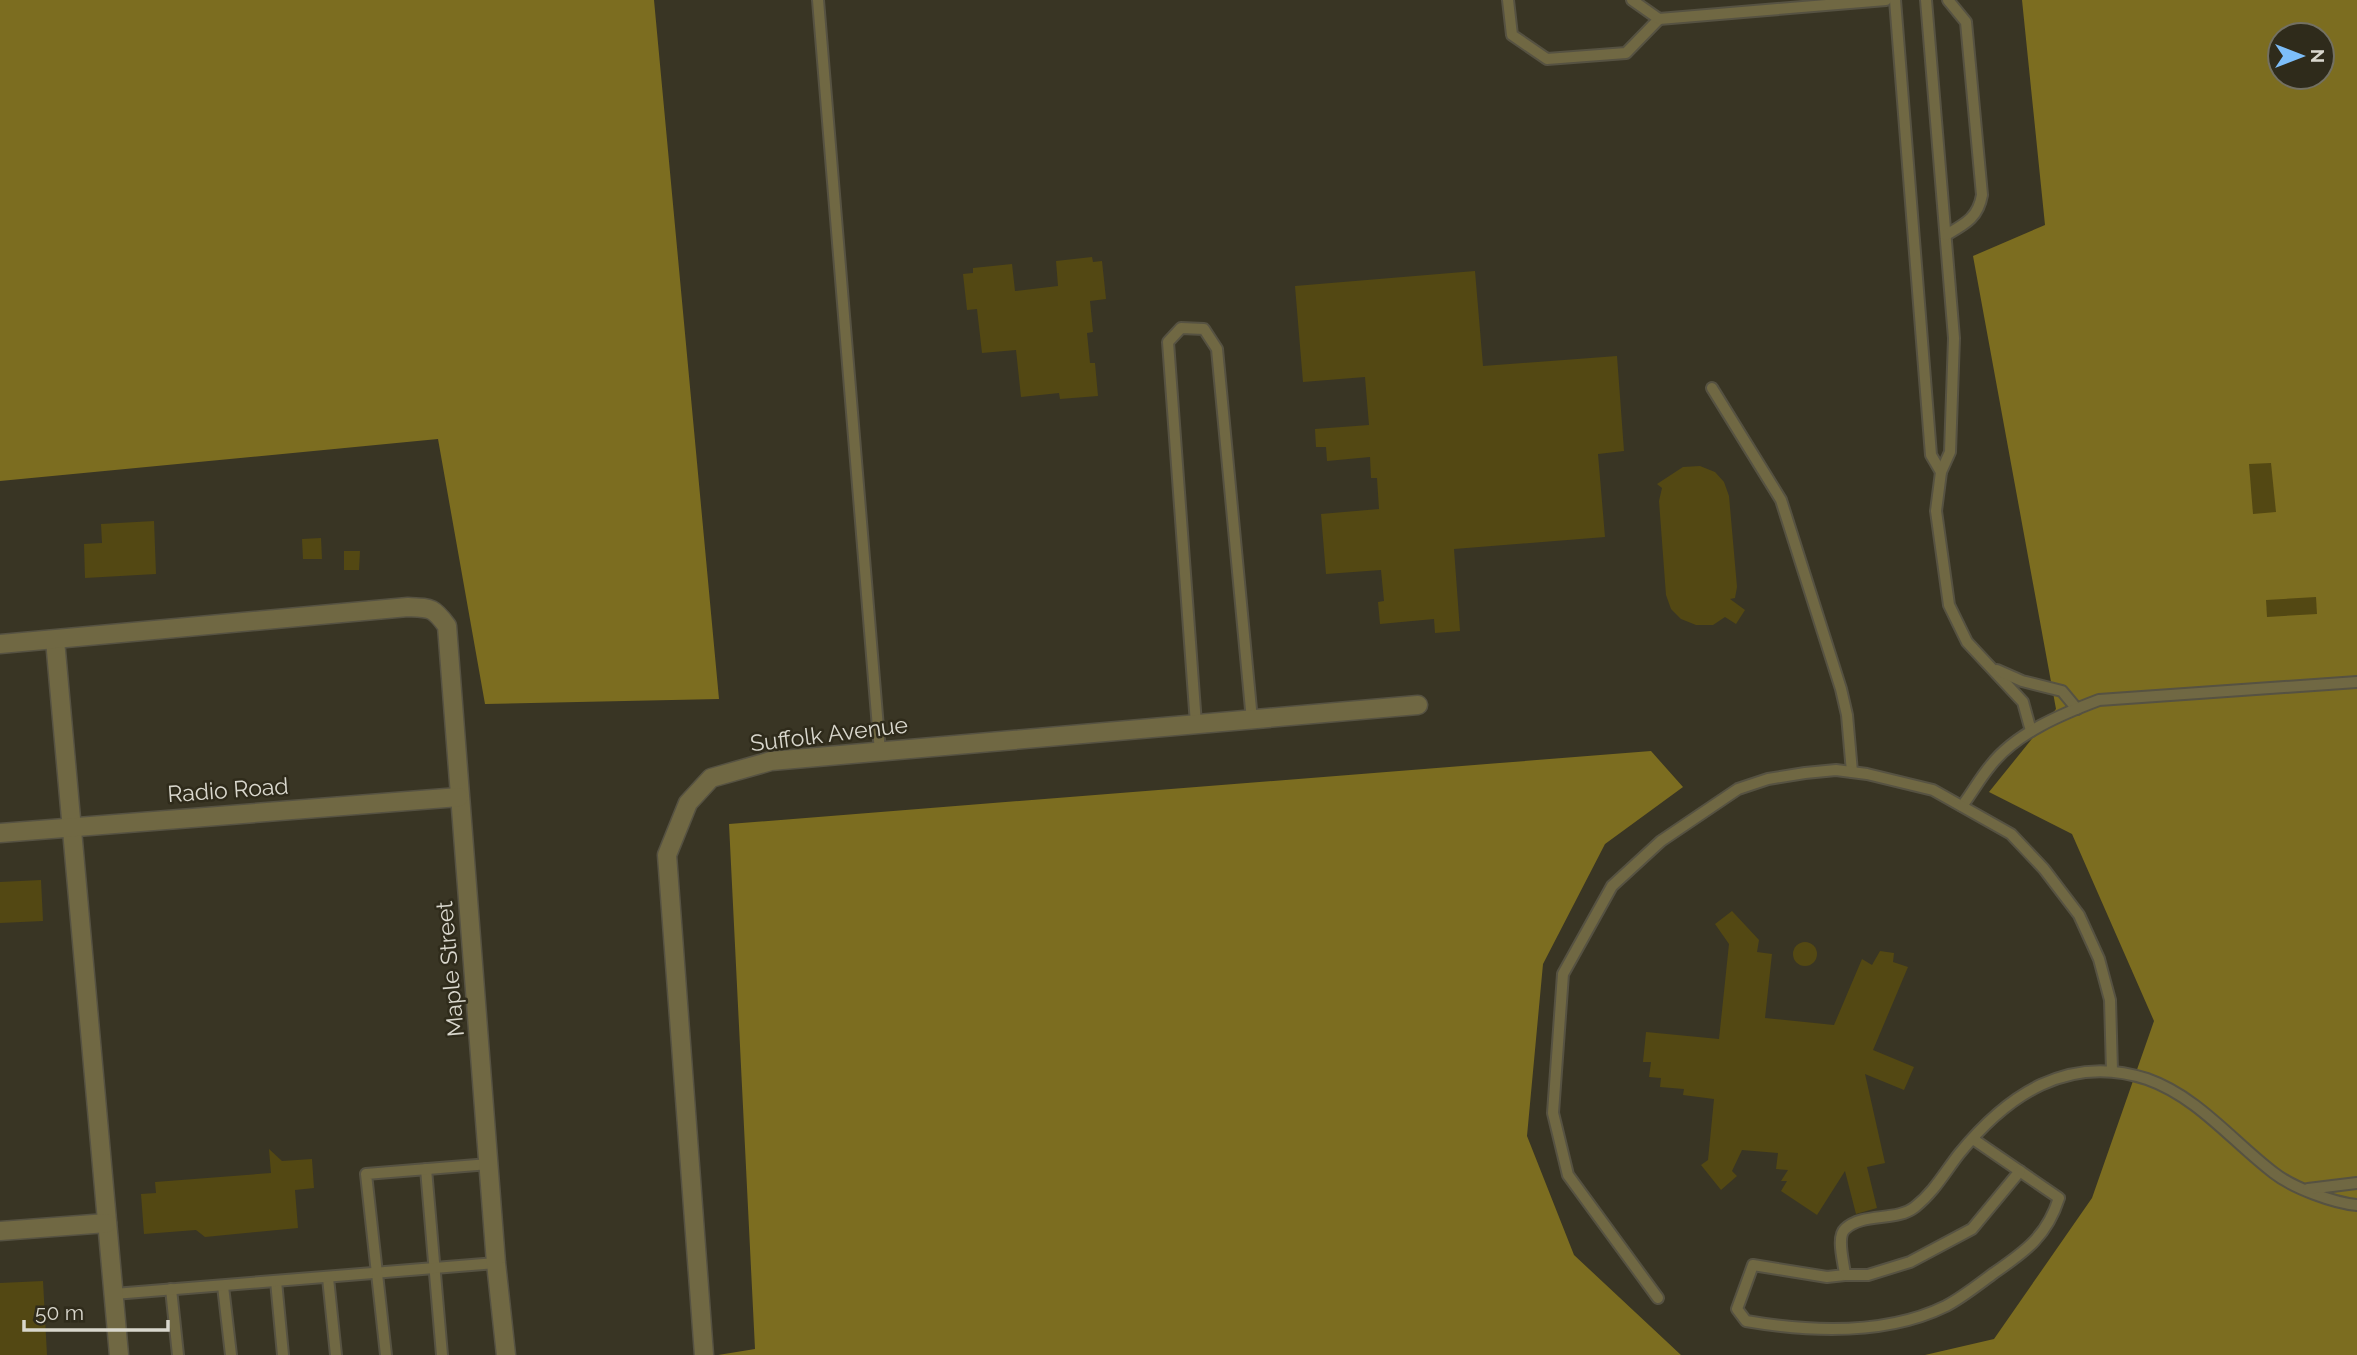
<svg xmlns="http://www.w3.org/2000/svg" width="2357" height="1355" viewBox="0 0 2357 1355" font-family="Raleway,sans-serif">
  <style>
    .forest { fill: #7c6d20; fill-rule: evenodd }
    .building { fill: #534813 }
    .lines { fill: none; stroke-linecap: round; stroke-linejoin: round }
    .lane-casing { stroke: #565242; stroke-width: 14 }
    .street-casing { stroke: #565242; stroke-width: 21 }
    .lane { stroke: #706843; stroke-width: 10 }
    .street { stroke: #706843; stroke-width: 18 }
    .labels { text-anchor: middle; stroke-width: 5; stroke-linejoin: round; paint-order: stroke }
    .street-label { font-size: 23px; fill: #d9d7cd; stroke: #2f2b1b }
  </style>
  <rect width="100%" height="100%" fill="#393524"/>
  <!-- forest -->
  <g class="forest">
    <polygon points="0,0 654,0 719,699 485,704 438,439 0,481"/>
    <path d="M2022 0H2357V1355H1925L1994 1339 2092 1198 2154 1021 2072 834 1989 792 2056 709 1973 256 2045 225ZM2280 35H2322V77H2280Z"/>
    <polygon points="1651,751 1683,787 1605,844 1543,964 1527,1136 1574,1255 1681,1355 718,1355 755,1349 729,824"/>
  </g>
  <!-- building -->
  <g class="building">
    <polygon points="1092,257 1093,262 1102,261 1106,299 1090,301 1093,332 1087,333 1090,363 1095,363 1098,396 1060,399 1059,393 1021,397 1016,350 982,353 977,309 967,310 963,274 973,273 973,268 1012,264 1015,291 1058,286 1056,261"/>
    <polygon points="1475,271 1483,366 1617,356 1624,451 1598,454 1605,537 1454,549 1460,631 1435,633 1434,619 1380,624 1378,602 1384,601 1381,570 1326,574 1321,514 1379,509 1377,478 1371,478 1370,457 1327,461 1326,447 1316,447 1315,429 1369,425 1365,377 1303,382 1295,286"/>
    <polygon points="2271,463 2276,512 2253,514 2249,464"/>
    <polygon points="1700,466 1715,472 1724,482 1729,496 1737,587 1735,598 1730,599 1745,610 1736,624 1725,617 1713,625 1696,625 1681,619 1671,609 1666,595 1659,501 1662,488 1657,484 1683,467"/>
    <polygon points="154,521 156,574 85,578 84,544 102,543 101,524"/>
    <polygon points="321,538 322,559 303,559 302,539"/>
    <polygon points="344,551 360,551 359,570 344,570"/>
    <polygon points="2316,597 2317,614 2267,617 2266,600"/>
    <polygon points="41,880 43,921 0,923 0,882"/>
    <polygon points="1732,911 1759,940 1757,952 1772,954 1765,1018 1834,1025 1862,959 1872,965 1880,951 1894,953 1893,962 1908,967 1873,1050 1914,1067 1904,1090 1865,1074 1885,1163 1867,1167 1877,1208 1856,1214 1845,1171 1817,1215 1781,1191 1787,1181 1781,1181 1788,1170 1776,1169 1778,1153 1742,1150 1732,1171 1737,1176 1721,1190 1701,1165 1708,1160 1714,1099 1683,1095 1684,1089 1660,1087 1661,1078 1649,1077 1651,1062 1643,1062 1646,1032 1719,1039 1729,944 1715,924"/>
    <circle cx="1805" cy="954" r="12"/>
    <polygon points="269,1149 282,1161 312,1159 314,1188 295,1190 298,1228 205,1237 196,1230 144,1234 141,1194 156,1193 155,1182 271,1173"/>
    <polygon points="43,1281 47,1355 0,1355 0,1283"/>
  </g>
  <g class="lines">
    <!-- lane casing -->
    <g class="lane-casing">
      <g id="lane">
        <polyline points="818,0 880,752"/>
        <polyline points="1508,0 1512,35 1547,59 1626,53 1659,19"/>
        <polyline points="1632,0 1659,19 1886,0"/>
        <polyline points="1895,0 1931,455 1941,472"/>
        <polyline points="1926,0 1954,338 1950,452 1941,472 1936,511 1949,605 1967,642 2023,702 2031,731"/>
        <path d="M1946 235C1965 224 1978 218 1982 195L1966 22 1948 0"/>
        <polyline points="1712,388 1781,500 1841,689 1847,715 1852,772"/>
        <polyline points="1997,670 2022,681 2062,691 2077,709"/>
        <polyline points="1196,724 1168,342 1181,328 1204,329 1217,349 1252,720"/>
        <path d="M1962 806C1972 793 1980 778 1991 765 2016 733 2062 714 2099 700L2357 682"/>
        <path d="M1973 1139 2059 1198C2047 1236 2026 1251 1994 1273 1979 1284 1963 1297 1946 1306 1885 1336 1810 1332 1746 1321L1737 1309 1753 1265 1827 1277 1845 1275C1844 1263 1836 1237 1845 1229 1863 1212 1896 1222 1915 1207 1934 1192 1945 1172 1959 1154 2007 1095 2068 1053 2147 1079 2198 1097 2232 1141 2274 1173 2293 1188 2334 1203 2357 1205"/>
        <polyline points="426,1169 442,1355"/>
        <polyline points="2308,1189 2357,1183"/>
        <polyline points="1845,1275 1868,1275 1910,1262 1972,1229 2020,1171"/>
        <polyline points="328,1278 336,1355"/>
        <polyline points="276,1281 283,1355"/>
        <polyline points="223,1286 231,1355"/>
        <polyline points="171,1289 178,1355"/>
        <polyline points="114,1294 496,1263"/>
        <polyline points="1658,1298 1568,1175 1553,1113 1563,974 1612,886 1661,841 1738,789 1768,779 1805,773 1836,770 1867,774 1933,790 2011,834 2044,869 2079,915 2099,959 2110,1000 2112,1071"/>
        <polyline points="386,1355 366,1174 489,1164"/>
      </g>
    </g>
    <!-- street casing -->
    <g class="street-casing">
      <g id="street">
        <polyline points="55,640 119,1355"/>
        <path d="M0 644 408 607C431 608 433 607 447 626L496 1263 506 1355"/>
        <polyline points="0,833 459,797"/>
        <polyline points="0,1231 107,1223"/>
        <polyline points="704,1355 667,855 688,803 711,778 771,761 1418,705"/>
      </g>
    </g>
    <!-- lane -->
    <use href="#lane" class="lane"/>
    <!-- street -->
    <use href="#street" class="street"/>
  </g>
  <g class="labels">
    <!-- street labels -->
    <g class="street-label">
      <text transform="translate(829 734) rotate(-7)" y="8">Suffolk Avenue</text>
      <text transform="translate(228 790) rotate(-4)" y="8">Radio Road</text>
      <text transform="translate(450 969) rotate(-95)" y="8">Maple Street</text>
    </g>
  </g>
  <!-- north arrow -->
  <g transform="translate(2301 56) rotate(90)"><circle r="33" fill="#2f2b1b" stroke="#737062" stroke-width="2"/>
  <path d="M0-5L12 26L0 18L-12 26Z" fill="#7dbef9"/>
  <text y="-10" font-size="19" font-weight="bold" text-anchor="middle" fill="#d9d7cd">N</text>
  </g>
  <!-- scale -->
  <path d="M24 1320v10h144v-10" fill="none" stroke="#d9d7cd" stroke-width="3.5"/>
  <text x="35" y="1320" font-size="21" fill="#d9d7cd" stroke="#2f2b1b" stroke-width="5" paint-order="stroke">50 m</text>
</svg>
